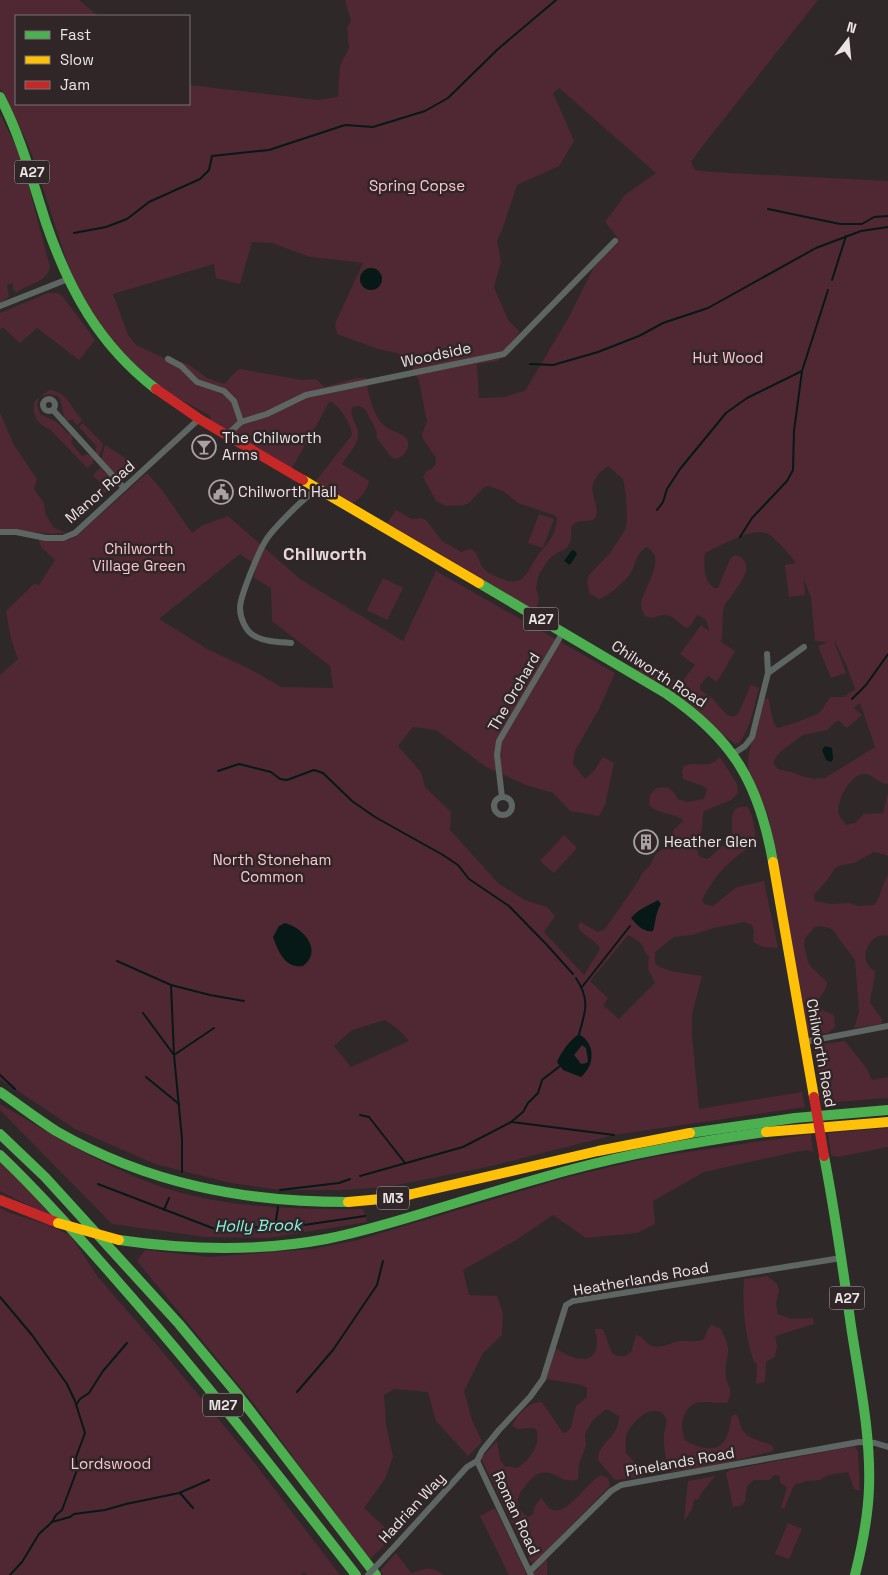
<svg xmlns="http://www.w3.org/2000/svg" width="888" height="1575" viewBox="0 0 888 1575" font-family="'Space Grotesk',sans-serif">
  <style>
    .green { fill: #4f2833; fill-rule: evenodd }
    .water { fill: #061916; fill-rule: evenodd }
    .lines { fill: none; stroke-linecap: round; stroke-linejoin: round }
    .stream { stroke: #061916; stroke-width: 2 }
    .street { stroke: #5e6664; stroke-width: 6 }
    .fast { stroke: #4caf50; stroke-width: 10 }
    .slow { stroke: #ffc107; stroke-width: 10 }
    .jam { stroke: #c62828; stroke-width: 10 }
    .street-bridge { stroke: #5e6664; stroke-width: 6 }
    .slow-bridge { stroke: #ffc107; stroke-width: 10 }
    .jam-bridge { stroke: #c62828; stroke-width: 10 }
    .labels { text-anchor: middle; stroke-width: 5; stroke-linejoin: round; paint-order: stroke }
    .shield { fill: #302628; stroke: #b3abac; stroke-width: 1 }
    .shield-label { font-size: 14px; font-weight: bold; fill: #ebe4e5 }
    .park-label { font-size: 15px; fill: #fcc6d1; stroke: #302628 }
    .street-label { font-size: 15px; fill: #ebe4e5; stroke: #302628 }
    .poi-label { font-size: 15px; fill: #ebe4e5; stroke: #302628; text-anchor: start }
    .water-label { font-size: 16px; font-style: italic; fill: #86f4e2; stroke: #302628 }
    .quarter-label { font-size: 18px; font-weight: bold; fill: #e5d7da; stroke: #302628 }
  </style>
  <rect width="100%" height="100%" fill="#2e2829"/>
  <!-- green -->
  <g class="green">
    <path d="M0 0H79L98 16H16V104H189V85L318 100 338 97 340 66 349 48 347 28 351 21 345 0H818L701 148 691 162 695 170 712 172 888 181V784C879 784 872 773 863 774 850 775 835 803 839 815 840 818 844 822 846 825L855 823 864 814 883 813 888 793V857L886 855 874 852 854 863 842 865 835 868 828 879 814 895 815 901 831 904 849 903 858 906 874 905C882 896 881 884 888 875V936C872 931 859 955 869 966 870 968 873 970 875 971 875 982 871 991 870 1003L882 1019 881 1024 854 1028 859 1012 855 960 832 929 822 926 815 927 805 938 804 945 808 962 812 968 827 982C827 991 818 996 817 1005L822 1010 834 1015 835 1027 828 1033 808 1035 768 815C760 803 748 779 748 764 748 746 759 718 764 700L768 698C772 710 770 718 777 728 781 728 815 716 819 713 824 708 826 701 831 697H844L855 689 846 664 835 642H834L846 673 831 678 818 646 828 642 815 641 811 598 804 579 805 595 789 597 785 565 796 563C789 554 777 539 768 534 753 526 720 546 705 553 704 566 703 579 714 588H718L730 559 735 555C764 563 729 595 724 607 721 618 724 631 721 642L735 651 717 682 708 676 700 685V690L712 698 727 715 733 717 738 714 751 685 759 688C754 706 751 728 739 743L735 744 636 673 645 660 680 684 695 665 680 654 701 625 709 631C708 622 706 618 697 615L692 624 687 628C679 625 674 615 665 615 657 615 653 620 645 616 643 612 641 609 641 604 643 587 668 559 647 547 636 553 636 564 630 574 625 582 608 596 599 599L590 594 587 582 589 575 610 553 625 530 627 521 626 495 623 479 608 466C575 489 607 505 593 520 583 522 578 519 571 527V540L567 548 555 554 549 559 539 574 536 588 539 599 537 607 534 610 387 523 396 510 412 519 421 518 426 520 442 541 461 552 470 549 473 550C479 556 479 564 485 570 489 574 496 576 502 579 525 588 527 571 538 555 548 543 556 535 557 518L554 515 518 503 503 491 488 486 483 488 469 503 464 505 446 506 436 501 423 477 426 472 434 467 436 462V458L423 439 422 434 427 422 419 381 410 363 397 353 378 349 337 334 335 324 363 263 310 257 272 243 252 242 240 284 216 278 214 264 113 294 128 335 136 345 164 358 188 364 207 378 224 384C230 379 233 372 240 369L302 380 316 379 324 387 357 378H366C368 393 373 417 386 427 392 432 406 433 408 442 410 451 400 461 392 458L377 438 376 430 365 409 359 406 352 407C349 418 359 425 358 435 358 444 347 456 342 464L369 481C368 489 360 500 352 504L315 482 352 435C351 423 341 408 330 401L292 468 210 420 211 416 172 395 134 365 103 332 74 284 37 169 27 142 0 88ZM559 88 656 173 625 195 605 222 617 237 618 243 594 267 569 317 525 391 504 397 479 398 477 364 498 361 520 332 508 320 494 287 501 262 497 240 502 230 517 185 559 166 574 141 553 93ZM860 703 875 747 825 778 814 779 802 776 791 772 778 769 774 764V760L781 751 803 735 827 730 838 720 847 728 862 715 854 708Z"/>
    <path d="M0 114 21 157 50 267C47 283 26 284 16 293L13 288V283L7 285 9 297 0 303Z"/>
    <polygon points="48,293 58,293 63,297 95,340 79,360 37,328 20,343 4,328 0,329 0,313"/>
    <path d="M49 390C68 392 70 407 82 420L77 425 73 420 66 421C62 413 63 403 58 396L49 394 41 396Z"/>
    <path d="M39 397 37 405 40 414 57 422 68 434 70 433 73 438 71 443 82 456 87 454 93 458V463L87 468 51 430C39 425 32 417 34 403Z"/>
    <polygon points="0,413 14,445 37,479 34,489 44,503 45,513 53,527 66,533 53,534 0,529"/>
    <polygon points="83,423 103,444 99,457 94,454 97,447 79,427"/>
    <polygon points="105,445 138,466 127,477 119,479 101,460"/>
    <polygon points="100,468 111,478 112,482 100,483 93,475"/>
    <path d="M147 473 162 490 192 533 203 525 228 516 300 579 403 641 436 571 615 673 599 709 575 751 573 764 585 779 594 771 603 757 614 763 605 805 599 816 570 811 553 793 526 785 486 767 436 730 413 727 398 746 421 772 425 787 451 812 450 830 499 884 525 900 547 907 555 916 544 932 584 975 600 949C596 939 583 937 578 927L580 922 598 932 605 929 637 883 643 872 650 866 655 855 669 844 674 829 683 821 682 819C671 813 658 814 649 805L650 795 655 789C667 785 672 788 678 799L687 802 704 799 707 789 703 786 683 779 682 772 683 767C697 759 708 771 720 757L737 784 738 793 731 800 704 811C702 817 703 823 702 828 701 839 693 846 700 857L708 859 722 846 730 845C737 834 722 803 748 807L752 816 757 844C732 856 714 875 702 900L704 904 713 906 737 887 764 881 778 948 763 947 753 942 754 932 752 925 744 922 714 928 692 935 674 937 655 952V964C668 973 687 973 702 976L692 1014V1035L699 1109 802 1092 805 1107 614 1135 487 1167 387 1187 341 1190H280L231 1183 155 1164 75 1129 0 1079V675L18 659 11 639 6 611 34 584 39 585 55 560 42 548 38 539 69 540 75 537ZM240 554 256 565 254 578 271 588 272 621 330 666 333 688 281 687 250 669 209 650 159 619ZM628 935C633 938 639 940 642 945 645 950 644 953 649 956L648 969 655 983 619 1019 603 1005 608 998 590 981ZM385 1020 399 1030 409 1041 351 1067 334 1046 352 1030ZM588 1044 591 1065 557 1062C566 1043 568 1046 588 1044Z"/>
    <polygon points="113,484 113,489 109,492 104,493 100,491 100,485"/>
    <polygon points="539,514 554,519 543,548 528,543"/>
    <polygon points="383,578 403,588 387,620 367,610"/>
    <polygon points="564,835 577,848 554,873 540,861"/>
    <polygon points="845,1041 867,1069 872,1080 888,1077 888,1098 822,1103 814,1051 817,1045"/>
    <polygon points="582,1045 586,1048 588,1060 587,1063 581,1064 574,1055"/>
    <path d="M0 1104C48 1132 96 1162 148 1182 216 1208 292 1210 363 1209L367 1222 268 1238 205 1237 112 1224 0 1110Z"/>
    <polygon points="888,1128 888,1147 838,1157 831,1155 828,1133"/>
    <polygon points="811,1134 813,1152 807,1150 795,1152 704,1172 653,1201 655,1224 637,1233 586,1238 553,1215 516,1240 463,1270 469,1295 497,1296 503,1314 502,1335 483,1353 464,1391 472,1420 482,1442 468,1456 436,1421 428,1392 395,1389 384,1395 386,1424 393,1457 385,1479 364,1508 394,1536 370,1559 326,1502 255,1405 137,1261 145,1250 209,1257 313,1249 358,1240 568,1177 653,1157"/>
    <polygon points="0,1160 54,1216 34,1208 0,1191"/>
    <polygon points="0,1208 10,1213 45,1224 70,1235 98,1277 167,1357 253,1461 340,1575 307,1575 304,1572 301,1575 0,1575"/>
    <path d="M767 1276 777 1284 779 1290 776 1304 778 1314 791 1319 813 1318 814 1324 775 1336 777 1346 775 1357 766 1362 765 1382 756 1384 757 1364 754 1362C745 1335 742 1308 744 1279Z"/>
    <path d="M712 1325 721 1329C724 1336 729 1344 728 1352 728 1360 724 1368 726 1376 728 1389 734 1390 727 1403 710 1404 692 1395 684 1416 681 1424 682 1431 685 1440 699 1449 719 1455 727 1436 730 1430 730 1423 732 1416L736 1414C740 1418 739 1423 742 1429 749 1441 762 1440 773 1446V1451L725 1463 671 1472 668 1469C666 1458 663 1445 664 1434 664 1428 670 1421 664 1415 651 1402 633 1422 627 1433 625 1439 626 1447 626 1453L643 1471V1477L617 1480 614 1479 598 1460C598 1441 619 1439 619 1416L609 1410H605L592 1421 585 1434 586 1446 579 1464 578 1479C558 1488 549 1455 525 1486 520 1492 517 1498 518 1505 520 1510 523 1514 528 1517L533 1514 535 1506 541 1498C544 1501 546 1505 549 1508 566 1521 589 1478 602 1475L608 1478 610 1486 537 1560 531 1563 481 1458 497 1441 500 1459 504 1466 517 1468C529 1461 542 1444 536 1429 528 1426 520 1432 512 1426 517 1415 529 1401 542 1402L563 1433 567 1432 571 1427 576 1406 587 1397V1388L582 1385 546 1379 555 1348C562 1352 573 1359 581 1359 599 1360 598 1342 595 1329H603L610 1348 613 1354 618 1356H625L631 1352 636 1335C644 1336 645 1344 652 1346 661 1349 671 1342 680 1341 688 1340 696 1343 704 1339L708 1329Z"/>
    <polygon points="855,1446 858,1452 860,1491 854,1489 848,1472 828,1475 820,1480 807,1481 794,1485 784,1509 781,1507 787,1488 780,1482 780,1476 775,1475 769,1480 754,1480 747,1486 745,1501 742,1505 733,1507 726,1473 730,1470"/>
    <polygon points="715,1476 700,1495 699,1499 694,1500 692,1509 684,1521 688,1481"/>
    <polygon points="495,1508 527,1575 537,1570 544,1561 547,1560 547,1575 509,1575 480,1516"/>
    <polygon points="788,1523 802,1529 789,1559 775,1554"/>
    <path d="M396 1553 411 1573C425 1569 431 1565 444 1575H383L380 1571Z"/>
  </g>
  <!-- water -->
  <g class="water">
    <circle cx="371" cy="279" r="11"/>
    <polygon points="572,550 575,551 577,554 570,565 564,561"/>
    <polygon points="825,746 832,748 833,759 831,762 826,760 822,750"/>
    <path d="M658 900 661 904C655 913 656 922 653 931 644 933 637 925 631 918 638 909 648 906 658 900Z"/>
    <path d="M285 923C304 928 323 951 303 966 285 969 278 951 273 937L279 926Z"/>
    <path d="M579 1034C596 1044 595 1065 581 1077L563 1070 557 1062C562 1051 569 1041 579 1034ZM582 1045 586 1048 588 1060 587 1063 581 1064 574 1055Z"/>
  </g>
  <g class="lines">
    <!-- stream -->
    <g class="stream">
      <polyline points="768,209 840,224 862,224 874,217 888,216"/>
      <polyline points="74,233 106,227 127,219 149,202 200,179 209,170 212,156 269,150 345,125 373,127 425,111 448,98 498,49 556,0"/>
      <polyline points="832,280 846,236"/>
      <polyline points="530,364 553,365 598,352 639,336 663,323 708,308 816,248 861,231 888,227"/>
      <polyline points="657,510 663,502 667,489 680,469 726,413 747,398 802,371"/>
      <polyline points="740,537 752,518 787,481 793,470 794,431 802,371 828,290"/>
      <polyline points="852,699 866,685 888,654"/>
      <polyline points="218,771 239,764 271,772 280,779 287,780 314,770 323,773 352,801 375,817 443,855 458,865 469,879 509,906 547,945 573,974"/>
      <polyline points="117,961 171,985 210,995 244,1001"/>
      <path d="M576 978C590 999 586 1011 579 1034"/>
      <polyline points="171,985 174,1055 182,1139 182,1172"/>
      <polyline points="582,987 630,926"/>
      <polyline points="143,1013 174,1055 214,1028"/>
      <polyline points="0,1075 15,1089"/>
      <polyline points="146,1077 179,1104"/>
      <polyline points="360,1115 369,1117 405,1163"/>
      <polyline points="512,1122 614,1135"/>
      <polyline points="360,1176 463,1147 511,1122 523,1112 528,1103 538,1093 542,1080 560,1066"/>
      <polyline points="98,1184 215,1229 304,1225 365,1216"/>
      <polyline points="280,1190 339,1183 350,1179"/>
      <polyline points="164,1210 169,1198"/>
      <polyline points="275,1226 278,1207"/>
      <polyline points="0,1297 32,1335 67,1384 75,1401 85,1433 76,1457 77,1470 62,1510 56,1515 52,1522"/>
      <polyline points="297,1392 333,1350 377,1285 383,1261"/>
      <polyline points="76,1405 80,1399 89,1393 103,1371 127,1343"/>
      <polyline points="180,1493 193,1508"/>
      <polyline points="10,1575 22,1562 39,1534 52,1522 70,1517 74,1514 105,1510 126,1504 179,1493 209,1480"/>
    </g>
    <!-- street -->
    <g class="street">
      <polyline points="0,306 68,279"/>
      <polyline points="168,359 181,366 197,382 224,391 234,401 241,422"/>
      <circle cx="49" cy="405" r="6"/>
      <polyline points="53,410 124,488"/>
      <polyline points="227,435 241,422 267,414 306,395 504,354 615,241"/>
      <polyline points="0,532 16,532 46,538 63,538 75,533 199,419"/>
      <path d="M291 643C279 642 264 642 253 635 245 630 240 617 240 608 240 596 259 551 266 540 273 529 306 495 318 489"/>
      <polyline points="768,673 804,647"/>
      <polyline points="733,754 745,746 752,737 768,673 767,654"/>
      <circle cx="503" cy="806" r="9"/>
      <polyline points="502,797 497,755 499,741 563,632"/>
      <polyline points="804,1042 888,1026"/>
      <polyline points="477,1461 531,1575"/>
      <polyline points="397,1544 467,1467 477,1461 482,1451 499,1430 530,1397 543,1379 566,1305 573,1301 841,1258"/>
      <polyline points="530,1571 611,1491 621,1485 859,1442 875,1443 888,1447"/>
    </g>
    <!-- fast -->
    <g class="fast">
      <path d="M0 97C21 137 32 180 46 223 69 290 99 345 156 389"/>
      <path d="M479 583 667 694C733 739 759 783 773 862"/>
      <path d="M0 1092C19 1105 37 1119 56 1131 148 1184 244 1202 348 1202"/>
      <polyline points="690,1133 795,1118 888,1110"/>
      <polyline points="0,1134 45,1177 179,1324 238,1395 376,1575"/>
      <path d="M0 1155C42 1195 81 1239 119 1283 202 1377 279 1476 356 1575"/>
      <path d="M824 1156C835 1212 843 1269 851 1326 859 1379 871 1434 869 1488 868 1518 862 1547 855 1575"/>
      <path d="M119 1240C188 1250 257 1252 326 1239 357 1233 387 1224 417 1215 469 1199 521 1183 573 1169 637 1152 701 1141 766 1132"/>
    </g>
    <!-- slow -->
    <g class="slow">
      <polyline points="303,480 479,583"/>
      <polyline points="773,862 814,1097"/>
      <polyline points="766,1132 888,1122"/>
      <polyline points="348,1202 392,1198 412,1194 598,1151 690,1133"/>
    </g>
    <!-- jam -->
    <g class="jam">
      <polyline points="156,389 201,420 303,480"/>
      <polyline points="0,1200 58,1223"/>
    </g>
    <!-- street-bridge -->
    <polyline class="street-bridge" points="368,1575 397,1544"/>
    <!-- slow-bridge -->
    <polyline class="slow-bridge" points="58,1223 119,1240"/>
    <!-- jam-bridge -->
    <polyline class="jam-bridge" points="814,1097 824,1156"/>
  </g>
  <!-- icons -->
  <defs>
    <g id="bar-ring" transform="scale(1.25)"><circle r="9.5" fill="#302628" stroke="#a9a2a3" stroke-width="1.5"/><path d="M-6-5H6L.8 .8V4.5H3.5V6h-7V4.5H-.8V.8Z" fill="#a9a2a3"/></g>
    <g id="civic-ring" transform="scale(1.25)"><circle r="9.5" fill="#302628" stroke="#a9a2a3" stroke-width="1.5"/><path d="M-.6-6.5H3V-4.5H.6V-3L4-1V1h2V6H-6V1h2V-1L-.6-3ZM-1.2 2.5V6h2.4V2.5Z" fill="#a9a2a3"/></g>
    <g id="building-ring" transform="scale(1.25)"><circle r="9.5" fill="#302628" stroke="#a9a2a3" stroke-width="1.5"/><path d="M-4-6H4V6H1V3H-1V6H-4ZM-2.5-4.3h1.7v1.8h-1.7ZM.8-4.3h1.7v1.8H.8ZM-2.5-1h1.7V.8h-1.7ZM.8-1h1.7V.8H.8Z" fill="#a9a2a3"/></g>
  </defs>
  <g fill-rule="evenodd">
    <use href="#bar-ring" x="204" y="447"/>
    <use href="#civic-ring" x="221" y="492"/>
    <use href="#building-ring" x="646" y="842"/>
  </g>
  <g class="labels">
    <!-- shield labels -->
    <g class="shield">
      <rect x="14.5" y="160.5" width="35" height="23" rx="4"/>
      <rect x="523.5" y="607.5" width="35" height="23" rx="4"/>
      <rect x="377" y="1186.5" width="32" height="23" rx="4"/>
      <rect x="829.5" y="1286.5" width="35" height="23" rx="4"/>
      <rect x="203" y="1393.5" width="40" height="23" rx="4"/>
    </g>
    <g class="shield-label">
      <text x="32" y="177">A27</text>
      <text x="541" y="624">A27</text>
      <text x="393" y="1203">M3</text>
      <text x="847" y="1303">A27</text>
      <text x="223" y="1410">M27</text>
    </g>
    <!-- park labels -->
    <g class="park-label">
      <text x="417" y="191">Spring Copse</text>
      <text x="728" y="363">Hut Wood</text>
      <text x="139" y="554">Chilworth<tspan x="139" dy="17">Village Green</tspan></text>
      <text x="272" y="865">North Stoneham<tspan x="272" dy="17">Common</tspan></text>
      <text x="111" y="1469">Lordswood</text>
    </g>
    <!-- street labels -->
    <g class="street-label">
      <text transform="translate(436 355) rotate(-12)" y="5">Woodside</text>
      <text transform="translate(100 492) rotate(-41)" y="5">Manor Road</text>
      <text transform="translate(659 674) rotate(33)" y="5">Chilworth Road</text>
      <text transform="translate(514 692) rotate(-60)" y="5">The Orchard</text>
      <text transform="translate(821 1053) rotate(80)" y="5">Chilworth Road</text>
      <text transform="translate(641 1279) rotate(-10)" y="5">Heatherlands Road</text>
      <text transform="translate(680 1462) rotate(-10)" y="5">Pinelands Road</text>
      <text transform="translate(412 1508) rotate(-47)" y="5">Hadrian Way</text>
      <text transform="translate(516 1513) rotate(65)" y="5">Roman Road</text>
    </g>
    <!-- poi labels -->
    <g class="poi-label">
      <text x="222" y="443">The Chilworth<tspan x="222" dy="17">Arms</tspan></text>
      <text x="238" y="497">Chilworth Hall</text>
      <text x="664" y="847">Heather Glen</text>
    </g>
    <!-- water labels -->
    <g class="water-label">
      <text transform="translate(258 1225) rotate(-1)" y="6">Holly Brook</text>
    </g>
    <!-- quarter labels -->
    <g class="quarter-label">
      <text x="325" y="560">Chilworth</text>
    </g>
  </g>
  <!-- legend -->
  <rect x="15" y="15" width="175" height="90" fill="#302628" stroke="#7b7274"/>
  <rect x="25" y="31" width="25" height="8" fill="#4caf50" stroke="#7b7274"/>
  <text x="60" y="40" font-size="15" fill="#ebe4e5">Fast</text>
  <rect x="25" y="56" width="25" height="8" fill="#ffc107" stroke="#7b7274"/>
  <text x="60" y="65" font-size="15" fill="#ebe4e5">Slow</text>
  <rect x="25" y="81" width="25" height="8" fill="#c62828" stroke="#7b7274"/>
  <text x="60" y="90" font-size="15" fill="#ebe4e5">Jam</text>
  <!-- north arrow -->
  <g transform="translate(848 40) rotate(16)" stroke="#302628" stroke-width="4" paint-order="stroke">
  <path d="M0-4L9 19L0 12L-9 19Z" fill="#ebe4e5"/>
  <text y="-8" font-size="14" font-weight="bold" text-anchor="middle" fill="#ebe4e5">N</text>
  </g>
</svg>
